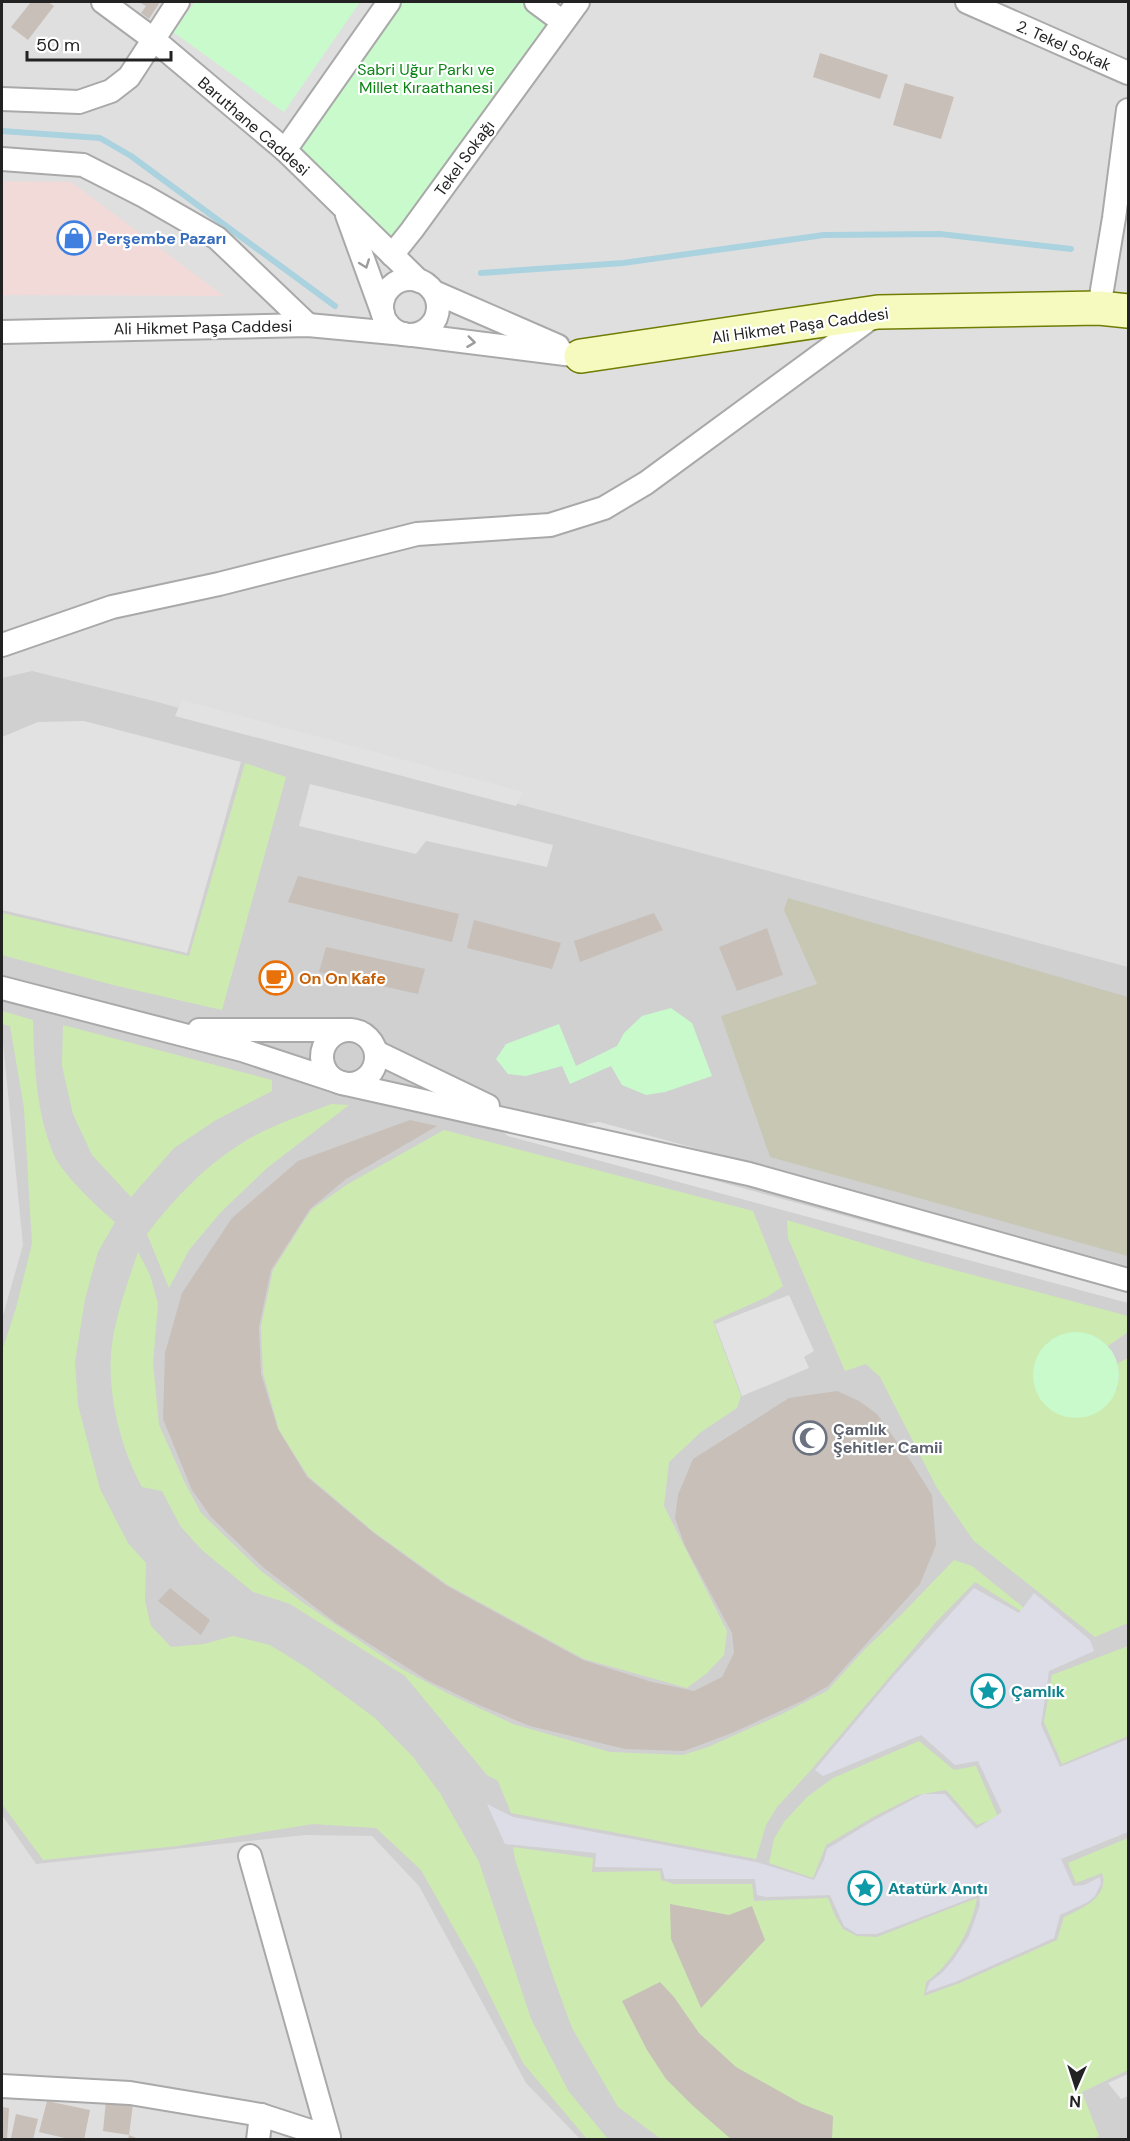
<svg xmlns="http://www.w3.org/2000/svg" width="1130" height="2141" viewBox="0 0 1130 2141" font-family="'DM Sans',sans-serif">
  <style>
    .residential { fill: #e0dfdf }
    .commercial { fill: #f2dad9 }
    .religious { fill: #d0d0d0 }
    .construction { fill: #c7c7b4 }
    .grass { fill: #cdebb0 }
    .park { fill: #c8facc }
    .parking { fill: #e2e2e2 }
    .plaza { fill: #dddde8 }
    .lines { fill: none; stroke-linecap: round; stroke-linejoin: round }
    .stream { stroke: #aad3df; stroke-width: 6 }
    .building { fill: #c7bfb8 }
    .minor-casing { stroke: #a9a9a9; stroke-width: 26 }
    .secondary-casing { stroke: #707d05; stroke-width: 36 }
    .minor { stroke: #fff; stroke-width: 22 }
    .secondary { stroke: #f7fabf; stroke-width: 33 }
    .oneway { stroke: #9c9c9c }
    .labels { text-anchor: middle; stroke-width: 4.5; stroke-linejoin: round; paint-order: stroke }
    .street-label { font-size: 16px; fill: #222; stroke: #fff }
    .park-label { font-size: 16px; fill: #0c8416; stroke: #fff }
    .shop-label { font-size: 16px; font-weight: bold; fill: #366cbe; stroke: #fff; text-anchor: start }
    .food-label { font-size: 16px; font-weight: bold; fill: #c56008; stroke: #fff; text-anchor: start }
    .worship-label { font-size: 16px; font-weight: bold; fill: #5b616d; stroke: #fff; text-anchor: start }
    .culture-label { font-size: 16px; font-weight: bold; fill: #0d838f; stroke: #fff; text-anchor: start }
  </style>
  <rect width="100%" height="100%" fill="#f2efe9"/>
  <!-- residential -->
  <rect class="residential" x="2" y="2" width="1126" height="2137"/>
  <!-- commercial -->
  <polygon class="commercial" points="2,181 71,182 224,296 2,295"/>
  <!-- religious -->
  <polygon class="religious" points="32,671 154,701 533,808 1128,967 1128,2139 580,2139 526,2083 419,1886 372,1836 305,1835 36,1864 2,1815 2,1319 23,1245 2,1032 2,678"/>
  <!-- construction -->
  <polygon class="construction" points="788,898 1128,997 1128,1256 770,1157 721,1016 817,984 784,910"/>
  <!-- grass -->
  <g class="grass">
    <polygon points="245,763 286,777 222,1010 113,985 2,955 2,913 189,956"/>
    <path d="M2 1011 33 1020C34 1064 36 1111 53 1153 61 1173 98 1208 115 1222L98 1252 85 1299 75 1362 78 1405 100 1489 128 1543 146 1563 145 1601 151 1626 171 1647 204 1644 233 1636 270 1645 307 1668 375 1718 413 1757 440 1793 479 1862 531 2019 569 2092 608 2139H587L523 2063 476 1967 421 1870 376 1828 313 1824 177 1846 43 1860 2 1804V1351L16 1308 32 1244 24 1108 10 1026 2 1024Z"/>
    <polygon points="63,1025 272,1080 272,1091 216,1120 174,1148 131,1197 92,1155 73,1114 62,1066"/>
    <path d="M331 1104 349 1105 267 1168 221 1212 189 1250 169 1288 147 1234C173 1200 203 1168 239 1145 266 1127 301 1116 331 1104Z"/>
    <polygon points="444,1130 753,1211 783,1286 767,1297 713,1321 741,1396 737,1408 701,1432 669,1462 664,1506 727,1631 724,1655 707,1673 687,1688 584,1659 448,1585 374,1532 308,1476 279,1430 263,1373 261,1326 273,1270 311,1210 348,1184"/>
    <path d="M787 1220 924 1262 1128 1316V1332L1108 1346C1095 1333 1081 1331 1064 1336 1059 1338 1053 1339 1050 1341 1041 1347 1038 1357 1034 1365L1117 1390 1119 1377 1118 1363 1128 1358V1623L1095 1637 974 1541 937 1488 880 1377 866 1364 845 1371 788 1238Z"/>
    <path d="M138 1252 150 1275 158 1304 153 1363 159 1425 184 1481 201 1513 261 1571 302 1602 400 1668 447 1693 513 1724 610 1752 683 1755 708 1747 782 1714 827 1691 865 1649 900 1616 954 1560 972 1566 1023 1607 1021 1611 975 1582 935 1623 810 1771 777 1807 766 1825 756 1859 511 1813 498 1781 487 1775 405 1676 290 1604 253 1592 202 1550 181 1527 162 1491 142 1487C120 1447 106 1390 112 1345 115 1317 129 1279 138 1252Z"/>
    <polygon points="1128,1646 1128,1736 1062,1764 1044,1722 1052,1675"/>
    <polygon points="919,1741 954,1770 976,1766 998,1817 977,1825 946,1790 917,1795 875,1816 826,1845 813,1878 769,1863 774,1839 784,1822 807,1797 833,1778"/>
    <path d="M1128 1838V2070L1082 2092 1099 2136 1093 2139H661L618 2107 572 2028 552 1973 515 1859 513 1847 593 1858 592 1872 660 1871 661 1880 674 1884H752L754 1901 828 1898 835 1916 843 1929 857 1936 877 1937 977 1898C971 1930 953 1963 926 1982L924 1996 960 1983 1057 1940 1064 1917C1081 1909 1110 1897 1102 1873L1076 1883 1068 1863Z"/>
  </g>
  <!-- park -->
  <g class="park">
    <polygon points="195,2 360,2 284,112 173,32"/>
    <polygon points="389,2 536,2 563,22 388,251 285,150"/>
    <polygon points="671,1008 692,1023 712,1076 665,1092 646,1095 622,1085 611,1066 570,1084 562,1066 526,1076 508,1074 496,1059 506,1044 559,1024 576,1066 617,1046 624,1033 642,1016"/>
    <circle cx="1076" cy="1375" r="43"/>
  </g>
  <!-- parking -->
  <g class="parking">
    <polygon points="182,700 523,792 516,806 175,716"/>
    <polygon points="84,721 241,762 187,953 2,910 2,737 38,722"/>
    <polygon points="310,784 553,845 547,867 426,841 416,854 299,826"/>
    <polygon points="599,1122 1128,1266 1128,1274 577,1125"/>
    <polygon points="507,1124 1128,1293 1128,1303 508,1136 503,1132"/>
    <polygon points="789,1295 814,1351 804,1357 809,1368 742,1396 715,1324"/>
    <polygon points="1128,2074 1128,2096 1121,2099 1108,2083"/>
  </g>
  <!-- plaza -->
  <polygon class="plaza" points="974,1588 1019,1613 1034,1593 1090,1640 1094,1651 1049,1671 1041,1725 1060,1767 1128,1739 1128,1832 1061,1859 1073,1886 1084,1885 1100,1877 1101,1883 1095,1896 1088,1902 1060,1915 1054,1938 955,1982 926,1992 930,1982 942,1973 954,1959 969,1936 980,1905 979,1895 877,1934 857,1934 844,1926 830,1895 766,1897 757,1895 755,1879 665,1879 662,1868 595,1867 596,1853 505,1844 487,1804 513,1817 756,1862 814,1880 824,1860 827,1849 871,1822 923,1794 945,1794 976,1829 1002,1812 978,1761 955,1765 921,1735 823,1776 815,1770 894,1676"/>
  <g class="lines">
    <!-- stream -->
    <g class="stream">
      <polyline points="2,131 100,138 131,156 335,306"/>
      <polyline points="481,273 623,263 824,235 940,234 1071,249"/>
    </g>
  </g>
  <!-- building -->
  <g class="building">
    <polygon points="31,2 48,2 54,6 28,40 11,27"/>
    <polygon points="139,2 160,2 149,19 141,13 146,6"/>
    <polygon points="820,53 888,75 880,99 813,77"/>
    <polygon points="905,83 954,97 941,139 893,125"/>
    <polygon points="298,876 459,914 452,942 288,902"/>
    <polygon points="654,913 663,930 580,962 574,941"/>
    <polygon points="474,920 561,943 552,969 467,948"/>
    <polygon points="767,928 783,975 737,991 719,947"/>
    <polygon points="326,947 425,969 418,994 319,972"/>
    <polygon points="410,1120 437,1126 346,1179 310,1209 271,1270 259,1327 261,1374 278,1429 307,1477 375,1534 447,1586 583,1660 652,1682 694,1691 722,1677 734,1653 732,1633 685,1546 675,1518 678,1495 693,1459 789,1398 837,1391 859,1401 877,1414 910,1460 932,1495 936,1545 920,1584 828,1686 804,1700 732,1733 684,1751 625,1749 530,1726 479,1705 427,1680 336,1623 264,1568 211,1517 192,1490 163,1419 165,1353 182,1293 232,1218 298,1161"/>
    <polygon points="170,1588 210,1620 201,1635 158,1601"/>
    <polygon points="670,1904 729,1915 752,1906 765,1940 701,2008 671,1939"/>
    <polygon points="660,1982 674,1997 699,2033 736,2067 802,2104 833,2116 832,2140 732,2140 692,2105 666,2079 647,2050 622,2001"/>
    <polygon points="47,2101 90,2110 84,2140 73,2140 39,2132"/>
    <polygon points="106,2101 133,2104 129,2135 141,2140 128,2140 129,2135 103,2131"/>
    <polygon points="2,2107 9,2108 7,2140 2,2140"/>
    <polygon points="16,2114 38,2119 33,2140 11,2138"/>
  </g>
  <g class="lines">
    <!-- minor casing -->
    <g class="minor-casing">
      <g id="minor">
        <polyline points="103,2 153,39 285,150 419,281"/>
        <polyline points="536,2 563,22"/>
        <polyline points="967,2 1128,73"/>
        <polyline points="2,99 79,102 111,91 129,77 178,2"/>
        <polyline points="285,150 389,2"/>
        <polyline points="2,159 83,165 144,196 217,238 308,325"/>
        <polyline points="347,215 383,314"/>
        <polyline points="392,255 412,230 578,2"/>
        <circle cx="410" cy="307" r="28"/>
        <polyline points="434,292 558,346"/>
        <polyline points="1099,308 1114,218 1128,110"/>
        <polyline points="2,332 308,325 404,334"/>
        <polyline points="413,335 581,356"/>
        <polyline points="2,645 112,607 219,584 417,534 550,525 604,508 646,483 875,315"/>
        <polyline points="2,988 242,1050 342,1083 749,1174 1128,1280"/>
        <polyline points="199,1030 350,1030"/>
        <circle cx="349" cy="1057" r="27"/>
        <polyline points="376,1052 488,1106"/>
        <polyline points="2,2086 130,2093 261,2115 329,2137 250,1856"/>
        <polyline points="258,2140 261,2115"/>
      </g>
    </g>
    <!-- secondary casing -->
    <g class="secondary-casing">
      <polyline id="secondary" points="581,356 878,312 1099,308 1128,311"/>
    </g>
    <!-- minor -->
    <use href="#minor" class="minor"/>
    <!-- secondary -->
    <use href="#secondary" class="secondary"/>
  </g>
  <!-- one-way arrows -->
  <defs><path id="oneway-chevron" d="M-2-3.5L2.5 0L-2 3.5" fill="none" stroke-width="1.6" stroke-linecap="round" stroke-linejoin="round" transform="scale(1.5)"/></defs>
  <g class="oneway">
    <use href="#oneway-chevron" transform="translate(365 264) rotate(70)"/>
    <use href="#oneway-chevron" transform="translate(471 342) rotate(7)"/>
  </g>
  <!-- icons -->
  <defs>
    <g id="shop-ring" transform="scale(1.725)"><circle r="9.5" fill="#fff" stroke="#3f7fe0" stroke-width="1.5"/><path d="M-5-2.5h2.3a2.7 3.5 0 0 1 5.4 0H5L5.5 6h-11ZM-1.5-2.5h3a1.5 2.3 0 0 0-3 0Z" fill="#3f7fe0"/></g>
    <g id="cafe-ring" transform="scale(1.725)"><circle r="9.5" fill="#fff" stroke="#e8710a" stroke-width="1.5"/><path d="M-5.5-4.5H6V0H3Q3 3.5 0 3.5H-2.5Q-5.5 3.5-5.5 0ZM3-3.2v2h1.7v-2ZM-6 4.5H4V6H-6Z" fill="#e8710a"/></g>
    <g id="mosque-ring" transform="scale(1.725)"><circle r="9.5" fill="#fff" stroke="#6b7280" stroke-width="1.5"/><path d="M3.5-4.9A6 6 0 1 0 3.5 4.9A5 5 0 1 1 3.5-4.9Z" fill="#6b7280"/></g>
    <g id="sight-ring" transform="scale(1.725)"><circle r="9.5" fill="#fff" stroke="#0f9aa8" stroke-width="1.5"/><path d="M0-6L1.8-2.2L6-1.7L2.9 1.2L3.7 5.4L0 3.3L-3.7 5.4L-2.9 1.2L-6-1.7L-1.8-2.2Z" fill="#0f9aa8"/></g>
  </defs>
  <g fill-rule="evenodd">
    <use href="#shop-ring" x="74" y="238"/>
    <use href="#cafe-ring" x="276" y="978"/>
    <use href="#mosque-ring" x="810" y="1438"/>
    <use href="#sight-ring" x="988" y="1691"/>
    <use href="#sight-ring" x="865" y="1888"/>
  </g>
  <g class="labels">
    <!-- street labels -->
    <g class="street-label">
      <text transform="translate(1064 45) rotate(24)" y="6">2. Tekel Sokak</text>
      <text transform="translate(254 126) rotate(41)" y="6">Baruthane Caddesi</text>
      <text transform="translate(464 158) rotate(-54)" y="6">Tekel Sokağı</text>
      <text transform="translate(800 325) rotate(-8)" y="6">Ali Hikmet Paşa Caddesi</text>
      <text transform="translate(203 327) rotate(-1)" y="6">Ali Hikmet Paşa Caddesi</text>
    </g>
    <!-- park labels -->
    <g class="park-label">
      <text x="426" y="75">Sabri Uğur Parkı ve<tspan x="426" dy="18">Millet Kıraathanesi</tspan></text>
    </g>
    <!-- shop labels -->
    <g class="shop-label">
      <text x="97" y="244">Perşembe Pazarı</text>
    </g>
    <!-- food labels -->
    <g class="food-label">
      <text x="299" y="984">On On Kafe</text>
    </g>
    <!-- worship labels -->
    <g class="worship-label">
      <text x="833" y="1435">Çamlık<tspan x="833" dy="18">Şehitler Camii</tspan></text>
    </g>
    <!-- culture labels -->
    <g class="culture-label">
      <text x="1011" y="1697">Çamlık</text>
      <text x="888" y="1894">Atatürk Anıtı</text>
    </g>
  </g>
  <!-- border -->
  <rect width="1130" height="2141" fill="none" stroke="#222222" stroke-width="6"/>
  <!-- north arrow -->
  <g transform="translate(1076 2087) rotate(183)" stroke="#ffffff" stroke-width="4.5" paint-order="stroke">
  <path d="M0-4.5L10 22L0 15L-10 22Z" fill="#222222"/>
  <text y="-9" font-size="16" font-weight="bold" text-anchor="middle" fill="#222222">N</text>
  </g>
  <!-- scale -->
  <path d="M27 51v9h144v-9" fill="none" stroke="#222222" stroke-width="3"/>
  <text x="36" y="51" font-size="18" fill="#222222" stroke="#ffffff" stroke-width="4.5" paint-order="stroke">50 m</text>
</svg>
